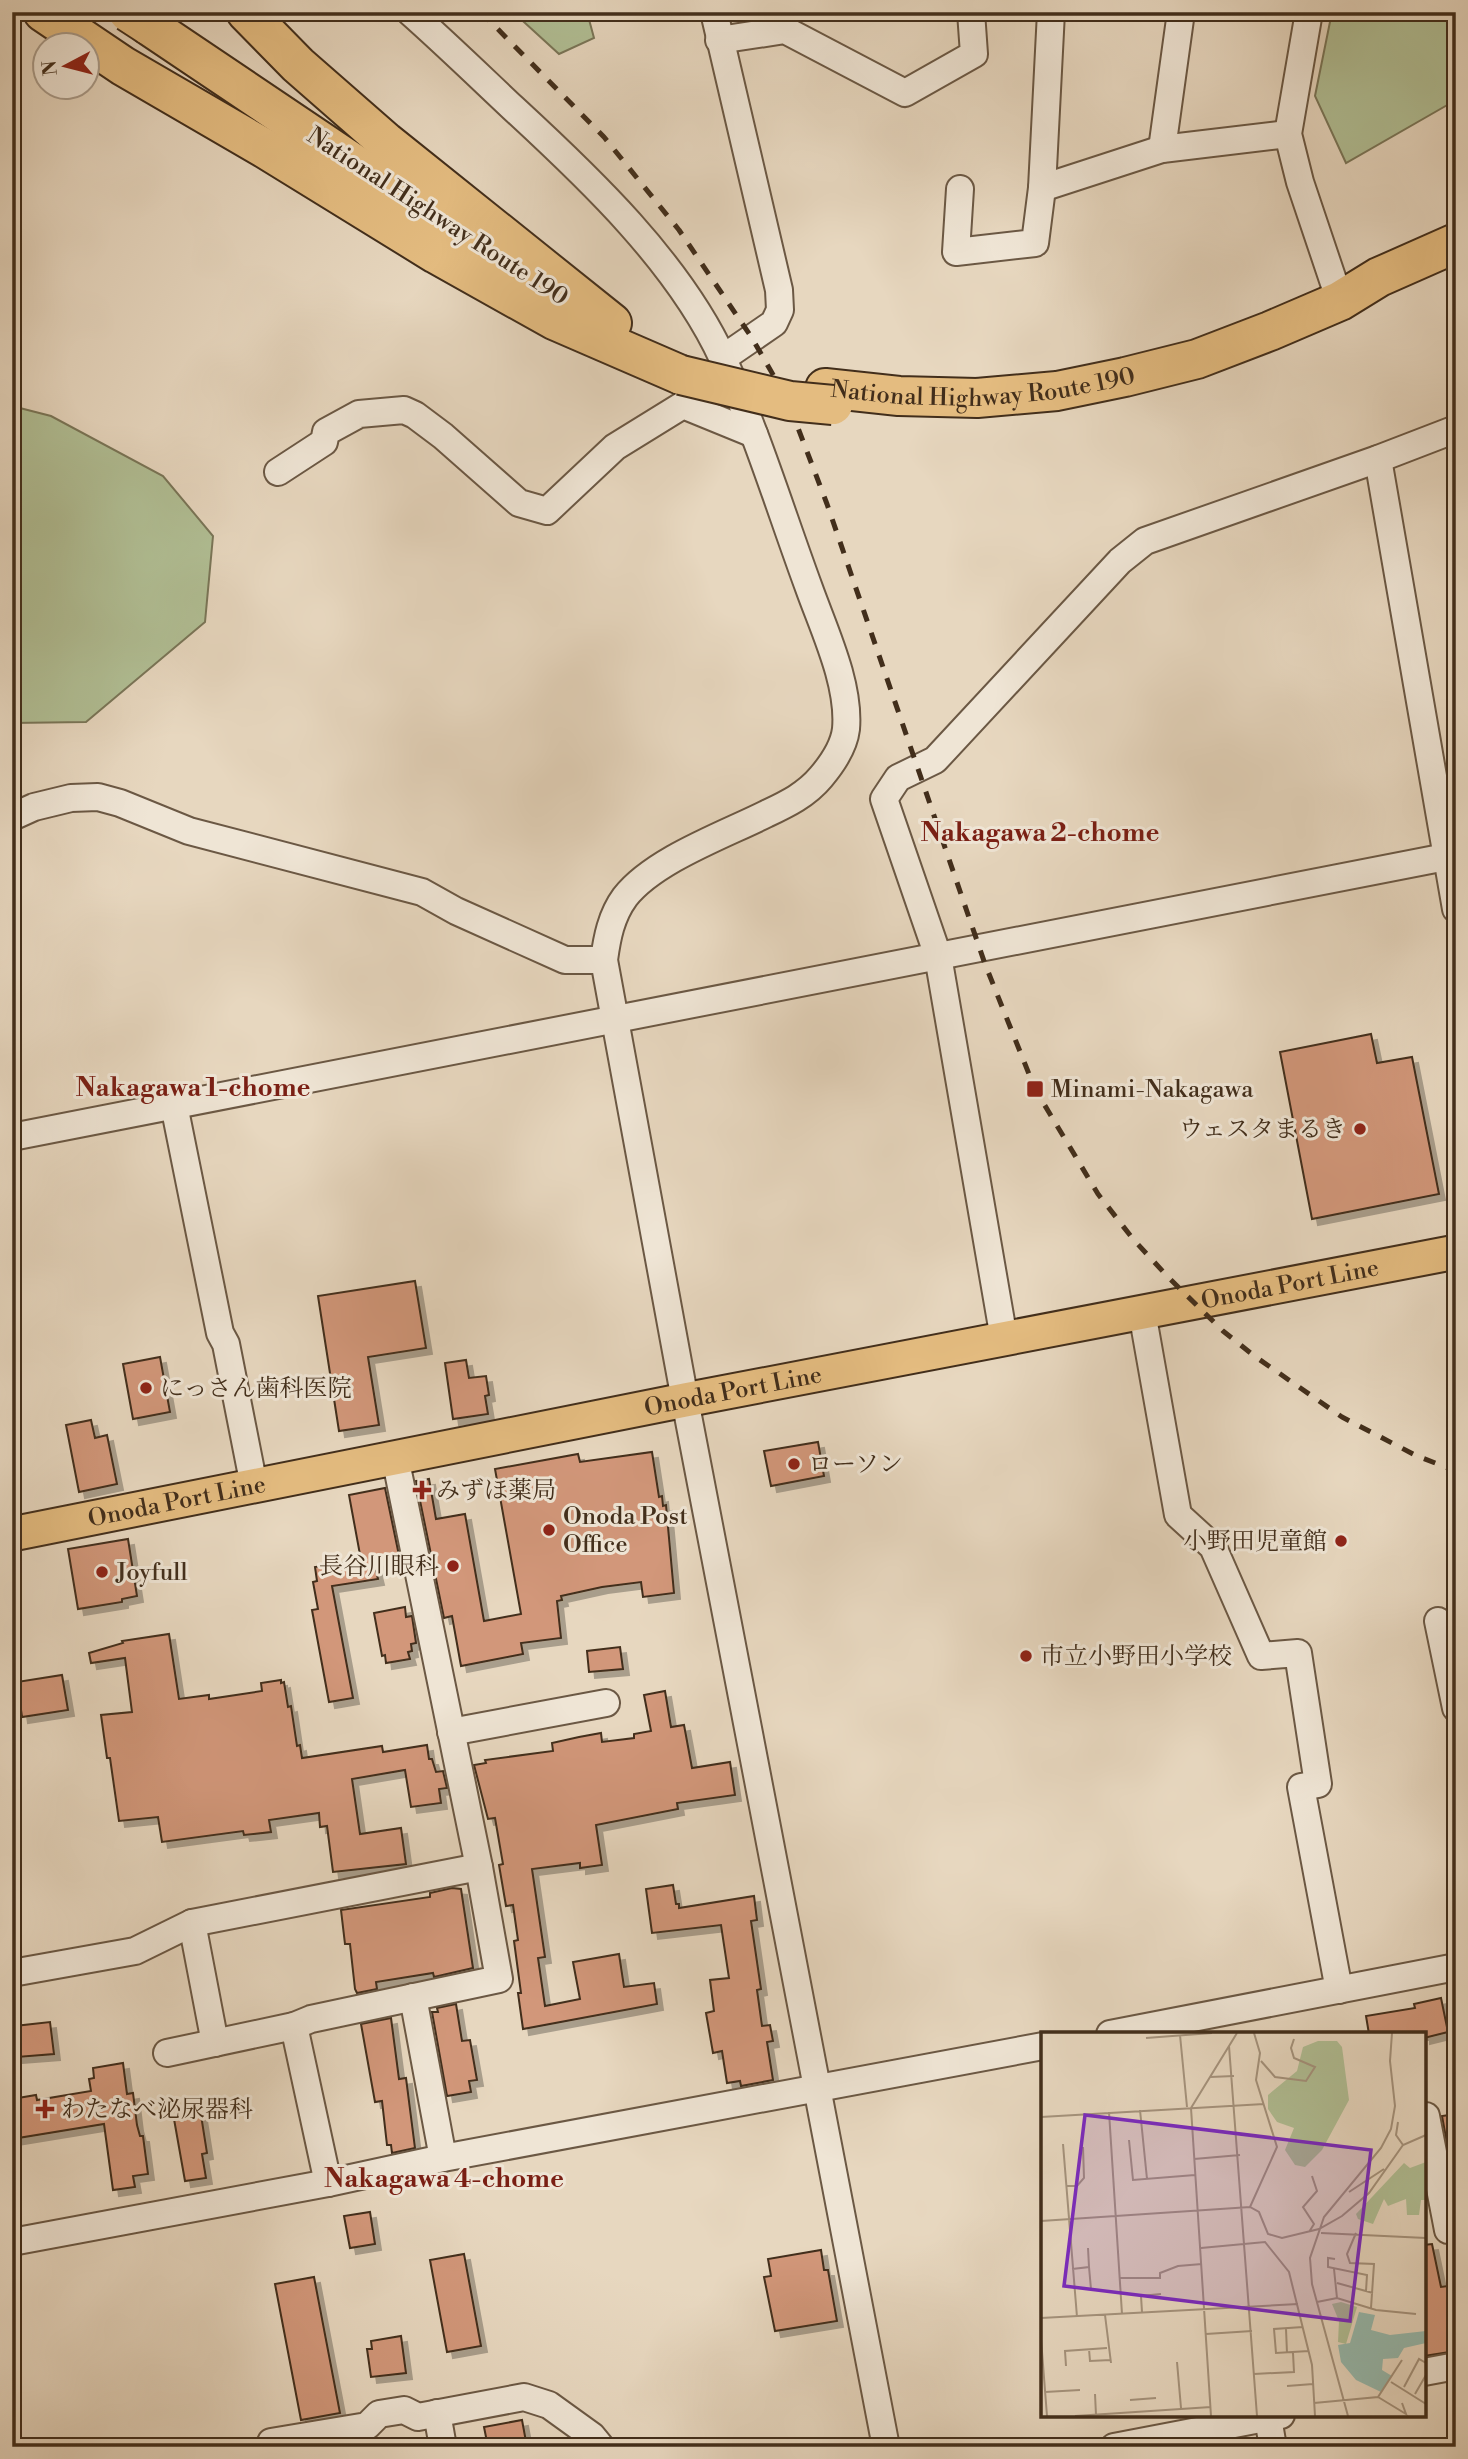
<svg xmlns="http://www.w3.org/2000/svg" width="1468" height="2459" viewBox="0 0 1468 2459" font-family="'Libre Bodoni','Noto Serif JP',serif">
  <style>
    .green { fill: #b1bf95; stroke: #7a7658; stroke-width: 2 }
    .building { fill: #d2977a; stroke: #422e1b; stroke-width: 2; filter: url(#shadow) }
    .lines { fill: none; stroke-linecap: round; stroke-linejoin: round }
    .minor-casing { stroke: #6b5844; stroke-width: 30 }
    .major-casing { stroke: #422e1b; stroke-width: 37 }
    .highway-casing { stroke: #422e1b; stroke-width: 42 }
    .minor { stroke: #efe5d5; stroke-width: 26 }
    .major { stroke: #e4bc80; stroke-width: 33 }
    .highway { stroke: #e4bc80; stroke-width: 38 }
    .rail { stroke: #422e1b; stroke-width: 5; stroke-dasharray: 12 12; stroke-linecap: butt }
    .highway-bridge-casing { stroke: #422e1b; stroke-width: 42; stroke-linecap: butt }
    .highway-bridge { stroke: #e4bc80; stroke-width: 38 }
    .poi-dot { fill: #8f2418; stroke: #efe5d5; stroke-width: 2.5 }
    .labels { text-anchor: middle; stroke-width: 6; stroke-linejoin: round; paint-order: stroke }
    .street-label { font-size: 24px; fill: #422e1b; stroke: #efe5d5 }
    .poi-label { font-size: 24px; fill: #422e1b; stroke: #efe5d5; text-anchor: start }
    .neighbourhood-label { font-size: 26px; font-weight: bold; fill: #7a1f14; stroke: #efe5d5 }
    .inset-road { fill: none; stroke: #a5937d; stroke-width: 2 }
    .view { fill: #7b2cbf; fill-opacity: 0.15; stroke: #7b2cbf; stroke-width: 3.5 }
    .inset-edge { fill: none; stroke: #422e1b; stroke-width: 3.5 }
  </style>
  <defs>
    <filter id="shadow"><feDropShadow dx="6" dy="6" stdDeviation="0" flood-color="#0004"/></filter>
  </defs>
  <rect width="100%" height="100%" fill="#e7d7bf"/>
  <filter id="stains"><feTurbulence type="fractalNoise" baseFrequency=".00286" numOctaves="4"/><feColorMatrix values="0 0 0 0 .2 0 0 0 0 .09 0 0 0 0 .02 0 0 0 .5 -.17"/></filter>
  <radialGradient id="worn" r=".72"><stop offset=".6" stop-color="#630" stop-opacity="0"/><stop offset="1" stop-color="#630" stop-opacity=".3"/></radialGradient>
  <!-- green -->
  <g class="green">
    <polygon points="513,12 587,12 594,38 559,54"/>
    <polygon points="1332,12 1456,12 1456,100 1346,163 1315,96"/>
    <polygon points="12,406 51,416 163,476 213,536 205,622 86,722 12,723"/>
  </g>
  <!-- building -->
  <g class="building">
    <polygon points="1371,1034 1377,1063 1412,1057 1439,1194 1312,1219 1280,1052"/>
    <polygon points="415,1281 426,1348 368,1357 379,1425 339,1431 318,1296"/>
    <polygon points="160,1357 170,1412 133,1419 123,1364"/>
    <polygon points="466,1360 469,1378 486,1376 489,1395 485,1396 488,1414 453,1419 445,1363"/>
    <polygon points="91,1420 95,1438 107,1435 117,1484 79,1492 66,1425"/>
    <polygon points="818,1442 824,1476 771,1486 764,1451"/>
    <polygon points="652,1452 659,1497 662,1496 663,1506 666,1505 674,1593 643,1597 641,1582 602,1587 561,1596 562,1600 557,1601 561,1638 521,1643 523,1654 461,1666 452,1616 444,1618 416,1481 429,1479 436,1519 465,1514 484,1621 521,1614 495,1469 578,1454 580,1462"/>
    <polygon points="385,1488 401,1565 384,1567 384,1570 376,1571 378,1579 332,1586 353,1698 329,1702 312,1610 318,1609 313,1582 317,1581 315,1567 361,1560 349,1495"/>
    <polygon points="128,1539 137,1596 122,1599 122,1602 78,1609 68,1549"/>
    <polygon points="405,1607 406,1617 412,1616 416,1643 411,1644 412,1651 408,1652 410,1659 386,1663 385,1655 382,1656 374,1613"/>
    <polygon points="169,1634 179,1699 209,1695 209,1699 262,1691 261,1683 281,1680 281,1683 284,1682 288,1707 291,1706 297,1746 300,1745 302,1758 382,1746 383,1752 427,1745 429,1759 432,1759 436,1772 443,1771 447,1788 439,1789 441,1803 411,1807 405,1770 352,1779 360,1834 401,1828 406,1864 333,1872 327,1826 320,1827 319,1813 269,1820 271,1832 244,1835 243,1831 162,1842 158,1817 119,1821 110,1758 107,1758 101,1715 132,1712 125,1658 91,1663 89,1653 123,1643 122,1641"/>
    <polygon points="620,1647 623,1669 589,1672 587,1651"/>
    <polygon points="62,1675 68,1710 22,1717 17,1682"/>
    <polygon points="665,1691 671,1727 684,1725 692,1768 730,1762 735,1795 677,1803 678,1809 596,1825 602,1865 580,1868 580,1863 532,1869 545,1957 538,1958 545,2006 580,1999 573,1962 619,1954 624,1987 654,1983 657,2004 523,2029 518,1993 521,1993 514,1941 518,1940 513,1905 506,1906 499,1865 503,1864 495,1818 488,1819 474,1765 486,1763 485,1760 553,1751 552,1743 579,1737 601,1733 602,1742 634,1738 634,1734 651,1731 644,1695"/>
    <polygon points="673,1885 676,1904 679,1904 679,1908 754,1896 757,1920 751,1921 761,1989 757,1990 762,2026 770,2025 773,2041 767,2042 773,2080 741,2086 740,2081 727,2083 722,2051 713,2053 706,2013 714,2011 710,1980 729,1978 721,1925 652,1933 646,1889"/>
    <polygon points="452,1888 461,1889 473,1968 434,1977 433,1973 376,1982 377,1989 357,1993 355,1989 350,1944 345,1944 341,1910 430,1897 430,1893"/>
    <polygon points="1441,1998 1448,2032 1424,2038 1424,2034 1369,2034 1366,2016 1415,2008 1414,2004"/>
    <polygon points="456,2004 462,2041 470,2040 477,2080 469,2081 471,2092 447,2096 432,2012 438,2012 437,2008"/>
    <polygon points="391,2018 399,2079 406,2078 415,2148 392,2153 391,2145 387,2145 382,2101 375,2102 361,2024"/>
    <polygon points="50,2022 54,2054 17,2057 15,2026"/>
    <polygon points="123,2063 127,2094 133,2093 137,2125 140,2136 143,2136 148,2174 133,2176 135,2187 113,2190 104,2124 12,2139 12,2119 16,2118 12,2099 36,2095 37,2100 91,2091 89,2079 94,2078 93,2068"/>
    <polygon points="1456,2114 1456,2148 1448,2149 1442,2116"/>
    <polygon points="201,2115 207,2153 202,2154 206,2178 185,2181 174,2119"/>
    <polygon points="370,2212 375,2244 350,2248 344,2216"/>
    <polygon points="1432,2244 1441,2287 1456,2285 1456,2351 1424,2356 1424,2245"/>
    <polygon points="821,2250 824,2270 828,2270 837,2321 775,2331 764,2277 771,2276 768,2259"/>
    <polygon points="464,2254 481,2346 447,2352 430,2260"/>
    <polygon points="314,2277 340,2413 301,2420 275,2284"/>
    <polygon points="401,2336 406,2373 371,2377 367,2349 372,2349 371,2341"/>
    <polygon points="522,2420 527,2447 488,2447 484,2427"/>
  </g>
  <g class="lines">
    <!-- minor casing -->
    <g class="minor-casing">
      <g id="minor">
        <path d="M410 12C445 43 479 76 513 108 589 178 679 263 723 359 757 433 781 512 809 588 824 630 850 684 846 729 844 746 832 764 821 777 806 795 787 804 766 814 724 835 654 860 625 897 611 916 607 938 604 960L685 1400 886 2447"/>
        <polyline points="714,12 779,290 780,310 774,323 723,358"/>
        <polyline points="1309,12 1288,134 1300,182 1340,301"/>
        <polyline points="719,40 785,30 905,93 974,54 971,12"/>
        <polyline points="1162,149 1181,12"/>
        <polyline points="1042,188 1162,149 1288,134"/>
        <polyline points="960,189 956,252 1035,243 1042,188 1051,12"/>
        <polyline points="1378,459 1456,909"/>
        <polyline points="278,472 324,442 326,432 359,414 404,410 415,415 443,436 519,503 547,511 615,447 683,405 754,434"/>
        <polyline points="12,817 34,807 71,798 98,797 120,803 189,831 422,892 456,911 565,960 604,960"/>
        <polyline points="174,1105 220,1333 226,1344 254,1486"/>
        <polyline points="12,1137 1456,855"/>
        <polyline points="1142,1312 1178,1515 1213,1547 1261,1656 1298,1653 1318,1784 1301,1787 1339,1990"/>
        <polyline points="1004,1339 938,956 884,799 898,778 935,760 1120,561 1145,541 1378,459 1456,429"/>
        <polyline points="1438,1621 1456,1708"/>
        <polyline points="451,1732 606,1703"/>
        <polyline points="192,1923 215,2043"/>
        <polyline points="12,1973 135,1951 192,1923 479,1867"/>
        <polyline points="413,1997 443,2158"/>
        <polyline points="294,2026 328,2183"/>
        <polyline points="1110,2034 1456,1967"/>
        <polyline points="167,2053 294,2026 311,2019 499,1979 479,1867 395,1457"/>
        <polyline points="1426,2116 1448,2230"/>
        <polyline points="12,2242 328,2183 443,2158 1043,2046"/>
        <polyline points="1424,2372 1456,2366"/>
        <polyline points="437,2413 443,2447"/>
        <polyline points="1268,2418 1273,2447"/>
        <polyline points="271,2442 367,2426 379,2414 404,2410 418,2417 524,2397 549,2405 592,2436 601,2447"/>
        <polyline points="1114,2447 1281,2415"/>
      </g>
    </g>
    <!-- major casing -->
    <g class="major-casing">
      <g id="major">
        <path id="s1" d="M12 1534 685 1400 1456 1252"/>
      </g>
    </g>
    <!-- highway casing -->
    <g class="highway-casing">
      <g id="highway">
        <polyline points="43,12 123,66 264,148 436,254 554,320 681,375"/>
        <polyline points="246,12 298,65 386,142 612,323"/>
        <polyline points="148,25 515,272"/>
        <path id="s2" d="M825 388 899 396 977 398 1057 391 1125 377 1197 359 1270 331 1340 301 1379 277 1456 243"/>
      </g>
    </g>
    <!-- minor -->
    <use href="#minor" class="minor"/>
    <!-- major -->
    <use href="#major" class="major"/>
    <!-- highway -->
    <use href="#highway" class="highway"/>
    <!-- rail -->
    <polyline class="rail" points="481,12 604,137 679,230 752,338 787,399 827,504 985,964 1035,1089 1098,1194 1133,1239 1169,1278 1223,1331 1253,1355 1342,1417 1417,1456 1456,1471"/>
    <!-- highway-bridge casing -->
    <g class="highway-bridge-casing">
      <g id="highway-bridge">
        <polyline points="128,12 148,25"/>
        <polyline points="681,375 790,401 833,405"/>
      </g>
    </g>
    <!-- highway-bridge -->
    <use href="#highway-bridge" class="highway-bridge"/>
  </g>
  <!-- markers -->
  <g class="poi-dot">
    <rect x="1026" y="1080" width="18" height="18" rx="3.5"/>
    <circle cx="1360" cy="1129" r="7"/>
    <circle cx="146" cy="1388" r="7"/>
    <circle cx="794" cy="1464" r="7"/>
    <path d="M418.5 1479.5h7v7h7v7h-7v7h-7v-7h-7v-7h7z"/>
    <circle cx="549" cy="1530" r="7"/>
    <circle cx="1341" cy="1541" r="7"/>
    <circle cx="453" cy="1566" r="7"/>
    <circle cx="102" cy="1572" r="7"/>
    <circle cx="1026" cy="1656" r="7"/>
    <path d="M41.5 2098.5h7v7h7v7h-7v7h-7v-7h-7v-7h7z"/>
  </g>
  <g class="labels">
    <!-- street labels -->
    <g class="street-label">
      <text transform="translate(438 216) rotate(33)" y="8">National Highway Route 190</text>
      <text dy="8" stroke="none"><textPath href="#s2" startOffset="159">National Highway Route 190</textPath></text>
      <text dy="8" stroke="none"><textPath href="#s1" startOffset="1302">Onoda Port Line</textPath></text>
      <text dy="8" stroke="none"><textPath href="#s1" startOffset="735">Onoda Port Line</textPath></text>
      <text dy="8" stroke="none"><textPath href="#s1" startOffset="168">Onoda Port Line</textPath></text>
    </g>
    <!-- poi labels -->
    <g class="poi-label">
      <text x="1051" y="1097">Minami-Nakagawa</text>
      <text x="1346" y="1137" text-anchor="end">ウェスタまるき</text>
      <text x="160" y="1396">にっさん歯科医院</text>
      <text x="808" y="1472">ローソン</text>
      <text x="436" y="1498">みずほ薬局</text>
      <text x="563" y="1524">Onoda Post<tspan x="563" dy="28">Office</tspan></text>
      <text x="1327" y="1549" text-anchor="end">小野田児童館</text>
      <text x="439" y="1574" text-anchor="end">長谷川眼科</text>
      <text x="116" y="1580">Joyfull</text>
      <text x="1040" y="1664">市立小野田小学校</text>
      <text x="61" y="2117">わたなべ泌尿器科</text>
    </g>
    <!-- neighbourhood labels -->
    <g class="neighbourhood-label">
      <text x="1040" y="841">Nakagawa 2-chome</text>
      <text x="193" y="1096">Nakagawa 1-chome</text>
      <text x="444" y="2187">Nakagawa 4-chome</text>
    </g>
  </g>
  <!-- overview -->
  <g transform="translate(1041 2032)">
    <rect width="385" height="385" fill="#e7d7bf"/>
    <path d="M277 9H296L301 15 308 68 281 118 264 135 254 133 244 118 253 96 236 90 227 77V63L256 39 262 15ZM385 130V168H380L378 183H366L365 167 347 174 343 167 332 192 317 187 315 182 363 131 369 136ZM300 270 316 275 305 312 297 310 298 289 291 272Z" fill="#b1bf95"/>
    <path d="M318 280 334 283 330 298 349 303 385 299V311L363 316 357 326 342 327 341 338 351 344 340 360 315 348 300 330 297 313 309 311Z" fill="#97baae"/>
    <path class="inset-road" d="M139 3 146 75M105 6 171 1M188 14 216 384M220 29 234 45 265 49 274 35 253 26 250 16 253 7M169 45 193 44M99 78 106 147M68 80 81 282M0 85 223 72M357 90 355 103 362 113M88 108 92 148 154 143M22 112 36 285M153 127 199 123M25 154H36L43 146 42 115M308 160 343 137M209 175 236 115 215 48 219 21 213 1M0 189 209 175 218 180 227 202 241 206 278 197 301 184 328 161 362 113 385 103M268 200 273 192 262 175 276 159 271 144M280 201 385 206M315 201 306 222 309 231 333 232 330 276M160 216 224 210 248 240 271 333 274 384M294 227 287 226V235L326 243 325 259M48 235 50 257M31 237 48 235 47 216M293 237 296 266M79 246H119V241L137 234 161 232M296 251 332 261M276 270 296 266 335 278 375 282M101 280 100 264 120 262M64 283 70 331M0 286 257 272M262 295 233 297 235 321 268 319M245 297 246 321M165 302 211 299M0 307 6 384M48 317 49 329 70 328M136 330 140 376M25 334 24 319 66 316M213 342 253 340 252 321M350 350 385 372M246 354 272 352M363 355 378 327 385 331M4 360 39 358M54 362 55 383M374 362 385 343M337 365 365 382 361 371M89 368 115 366M273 371 337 365 361 328M34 384 170 375M170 384 150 76 196 1M307 384 271 252 269 226 283 185 340 116 350 97 354 74 349 29 351 1"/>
    <path class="view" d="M44 83 330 118 309 289 23 254Z"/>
    <rect width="385" height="385" class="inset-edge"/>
  </g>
  <!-- margin -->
  <rect width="1468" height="2459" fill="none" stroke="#e7d7bf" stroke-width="42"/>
  <rect x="14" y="14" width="1440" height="2431" fill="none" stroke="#422e1b" stroke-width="3.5"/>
  <rect x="21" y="21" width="1426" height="2417" fill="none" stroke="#422e1b" stroke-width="2"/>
  <!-- north arrow -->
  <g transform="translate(66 66) rotate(263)"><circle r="33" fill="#efe5d5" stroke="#aa9c8b" stroke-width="2"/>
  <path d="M0-5L12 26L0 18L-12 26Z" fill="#8f2418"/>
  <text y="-10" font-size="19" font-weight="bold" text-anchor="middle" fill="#422e1b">N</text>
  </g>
  <rect width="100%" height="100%" filter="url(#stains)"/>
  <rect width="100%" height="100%" fill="url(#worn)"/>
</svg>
